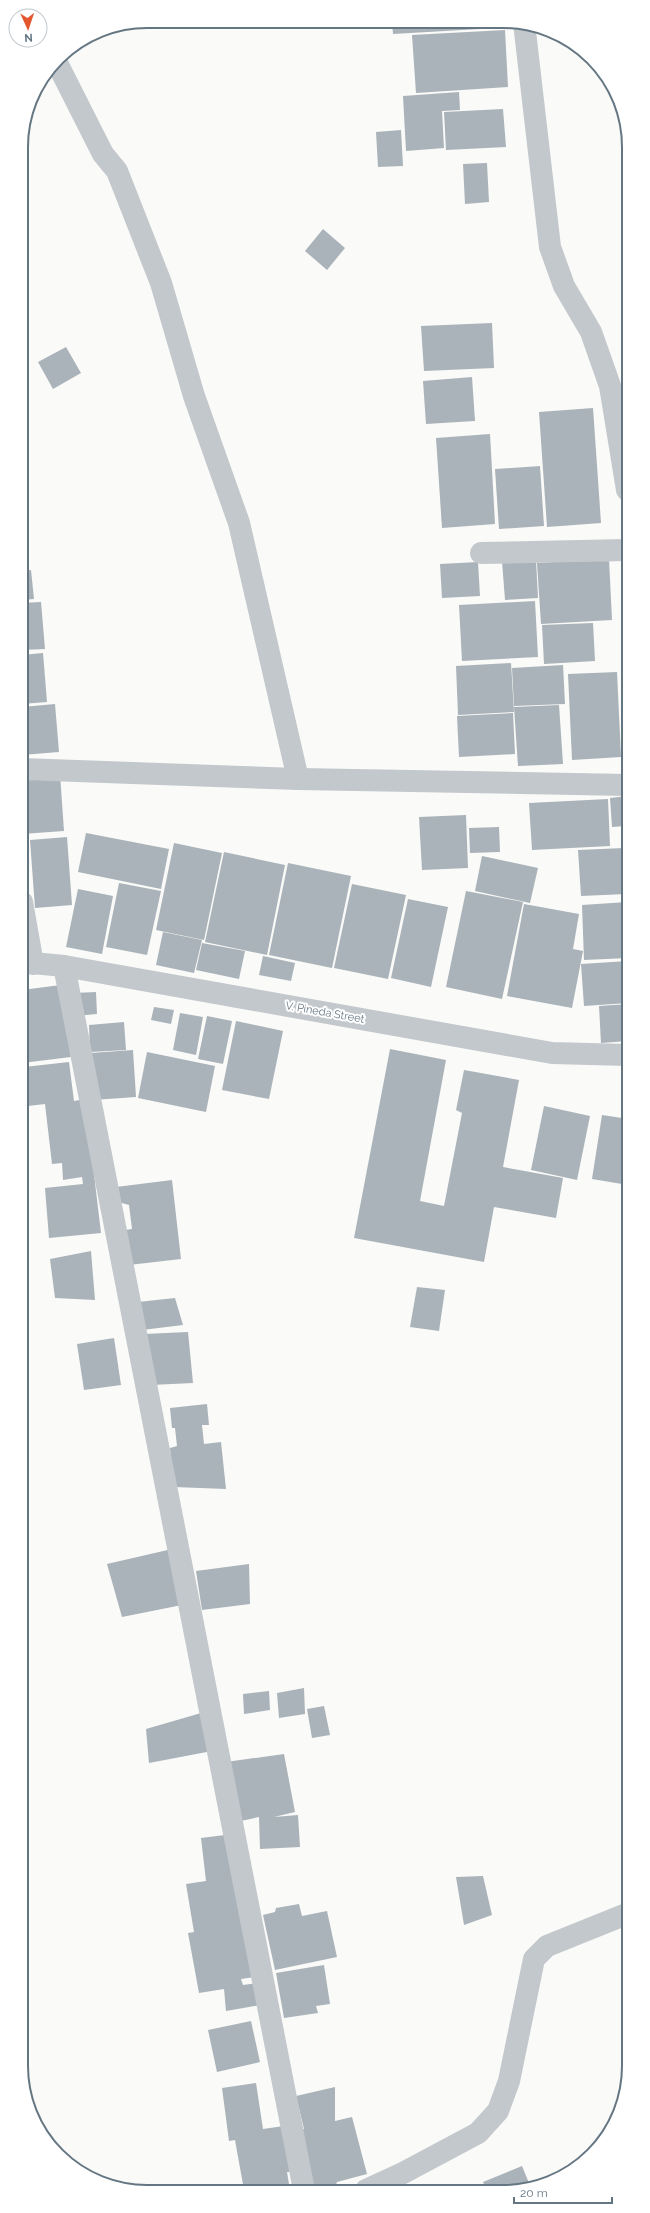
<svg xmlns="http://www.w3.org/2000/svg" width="650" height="2213" viewBox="0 0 650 2213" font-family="Raleway,sans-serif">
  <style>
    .building { fill: #aab3b9 }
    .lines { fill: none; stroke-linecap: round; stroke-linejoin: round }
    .minor { stroke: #c3c8cc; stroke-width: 22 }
    .labels { text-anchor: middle; stroke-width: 4; stroke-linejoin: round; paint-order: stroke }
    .street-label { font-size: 11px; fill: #657683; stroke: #fff }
    .rim { fill: none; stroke: #657683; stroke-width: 2 }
  </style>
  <rect width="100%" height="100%" fill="#fafaf8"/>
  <!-- building -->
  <g class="building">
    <polygon points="392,23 497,23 497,28 393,34"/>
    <polygon points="505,30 508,87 416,93 412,35"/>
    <polygon points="459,92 460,110 442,111 444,148 406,151 403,96"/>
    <polygon points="503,109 506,147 446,150 444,112"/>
    <polygon points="401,130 403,166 378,167 376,132"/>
    <polygon points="487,163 489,202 465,204 463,164"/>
    <polygon points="323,229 345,248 327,270 305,251"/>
    <polygon points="492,323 494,368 424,371 421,326"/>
    <polygon points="66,347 81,373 53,389 38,362"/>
    <polygon points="472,377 475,421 426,424 423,381"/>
    <polygon points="593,408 601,523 547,527 539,412"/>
    <polygon points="490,434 495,524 442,528 436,438"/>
    <polygon points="540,466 544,526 499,529 495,469"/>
    <polygon points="609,559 612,620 541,624 537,563"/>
    <polygon points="536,560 538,598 505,600 502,561"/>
    <polygon points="478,562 480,596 442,598 440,564"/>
    <polygon points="31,570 34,599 22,600 22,571"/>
    <polygon points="535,601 538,657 462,661 459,605"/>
    <polygon points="41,602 45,649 22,650 22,603"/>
    <polygon points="593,623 595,661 544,664 542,625"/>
    <polygon points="43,653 47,702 22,704 22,655"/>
    <polygon points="511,663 514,712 458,715 456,666"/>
    <polygon points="563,665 565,704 514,706 512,668"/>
    <polygon points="617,672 621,757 572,760 568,674"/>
    <polygon points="55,704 59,752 22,755 22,707"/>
    <polygon points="559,705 563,764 518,766 514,707"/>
    <polygon points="513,713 515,754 459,757 457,716"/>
    <polygon points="60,774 64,831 22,834 22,777"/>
    <polygon points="627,796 627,826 612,827 610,798"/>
    <polygon points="608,799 610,846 532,850 529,803"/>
    <polygon points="466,815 468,868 422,870 419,817"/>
    <polygon points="499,827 500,852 470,853 469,828"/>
    <polygon points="86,833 169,849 161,889 78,872"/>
    <polygon points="67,837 72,905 35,908 30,840"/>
    <polygon points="174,843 222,853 204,940 156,930"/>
    <polygon points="624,848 626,894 581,896 578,850"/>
    <polygon points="224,852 285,865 267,955 205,942"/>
    <polygon points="482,856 538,868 530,903 475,891"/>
    <polygon points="288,863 351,876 332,968 269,955"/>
    <polygon points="119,883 161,891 147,955 106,947"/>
    <polygon points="352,884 406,895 388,979 334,968"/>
    <polygon points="78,889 113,896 102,954 66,947"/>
    <polygon points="466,891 523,902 502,999 446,987"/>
    <polygon points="408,899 448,907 431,987 391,978"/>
    <polygon points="627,902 628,958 584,960 582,905"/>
    <polygon points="524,904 579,914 573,949 583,951 572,1008 507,996"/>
    <polygon points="163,932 202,940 194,973 156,965"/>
    <polygon points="202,943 245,951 239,979 196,970"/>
    <polygon points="263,956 295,963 291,981 259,975"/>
    <polygon points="628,961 628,1003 584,1006 581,964"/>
    <polygon points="61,985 71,1057 22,1063 22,990"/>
    <polygon points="96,992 97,1014 75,1016 74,993"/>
    <polygon points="628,1004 628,1041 601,1043 599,1006"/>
    <polygon points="154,1007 174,1010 171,1024 151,1020"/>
    <polygon points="180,1013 203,1017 196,1055 173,1050"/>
    <polygon points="207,1016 232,1021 223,1064 198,1059"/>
    <polygon points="236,1021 283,1031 269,1099 222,1090"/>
    <polygon points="124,1022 126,1050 90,1052 89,1025"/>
    <polygon points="390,1049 446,1060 420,1201 444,1206 462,1113 456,1110 464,1070 519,1080 503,1167 563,1178 556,1218 494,1207 484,1262 354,1238"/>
    <polygon points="133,1050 136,1097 93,1100 91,1053"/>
    <polygon points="147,1052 215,1066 206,1112 138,1098"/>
    <polygon points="69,1062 74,1101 85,1099 101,1233 49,1238 45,1188 83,1184 82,1177 63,1180 62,1163 52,1164 45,1104 28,1106 24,1067"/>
    <polygon points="544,1106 590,1116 577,1180 531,1170"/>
    <polygon points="602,1115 622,1118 628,1115 628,1185 592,1179"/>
    <polygon points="172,1180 181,1259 129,1265 125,1230 132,1229 129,1205 118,1202 116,1187"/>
    <polygon points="91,1251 95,1300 55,1298 50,1259"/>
    <polygon points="417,1287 445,1290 439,1331 410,1327"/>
    <polygon points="175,1298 183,1325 142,1330 138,1302"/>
    <polygon points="188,1332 193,1383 151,1385 144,1334"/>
    <polygon points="114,1338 121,1385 84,1390 77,1344"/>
    <polygon points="207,1404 209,1425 202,1425 204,1444 221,1442 226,1489 174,1487 170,1448 177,1446 175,1428 172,1428 170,1408"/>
    <polygon points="172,1549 187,1604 122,1617 107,1564"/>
    <polygon points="249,1564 250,1604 202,1610 196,1571"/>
    <polygon points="304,1688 305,1714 279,1718 277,1693"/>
    <polygon points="269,1691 270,1710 244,1714 243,1694"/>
    <polygon points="324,1706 330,1735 312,1738 307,1709"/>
    <polygon points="208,1711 212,1751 149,1763 146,1729"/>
    <polygon points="284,1754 295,1812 274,1817 298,1815 300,1847 260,1849 259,1817 241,1821 226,1762"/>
    <polygon points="233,1834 260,1976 241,1979 243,1985 258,1983 261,2005 226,2011 224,1989 199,1993 188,1933 194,1932 186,1884 206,1881 201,1838"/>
    <polygon points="483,1876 492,1915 464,1925 456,1877"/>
    <polygon points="299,1904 302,1916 327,1911 337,1957 275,1970 263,1915 275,1912 276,1908"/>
    <polygon points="621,1956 629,1956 629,1995 627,1995"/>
    <polygon points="324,1965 330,2004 316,2006 318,2013 284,2018 276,1973"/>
    <polygon points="251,2021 260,2062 217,2072 208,2030"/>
    <polygon points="256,2083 263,2129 291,2125 299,2171 287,2172 290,2190 244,2190 235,2140 229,2141 222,2088"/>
    <polygon points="335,2087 335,2121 352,2117 367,2174 337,2182 334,2190 307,2190 295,2131 304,2129 296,2096"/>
    <polygon points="522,2166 531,2188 487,2190 483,2182"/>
  </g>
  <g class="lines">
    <!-- minor -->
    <g class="minor">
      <polyline points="524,23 550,247 564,286 591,332 610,386 627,490"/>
      <polyline points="56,61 103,154 117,171 161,283 194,396 239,523 298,779"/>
      <polyline points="481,553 627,550"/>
      <polyline points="22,769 298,779 627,785"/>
      <polyline points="22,902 33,964"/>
      <polyline points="22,962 64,966 552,1053 628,1055"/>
      <polyline points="64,966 304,2190"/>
      <polyline points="366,2190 403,2173 478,2133 498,2111 509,2081 534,1959 547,1946 629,1913"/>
    </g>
  </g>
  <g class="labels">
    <!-- street labels -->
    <g class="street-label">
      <text transform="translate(325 1012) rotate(10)" y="4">V. Pineda Street</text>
    </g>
  </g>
  <!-- crop -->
  <path d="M0 0H650V2213H0ZM147 28H503A119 119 0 0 1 622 147V2066A119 119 0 0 1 503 2185H147A119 119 0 0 1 28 2066V147A119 119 0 0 1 147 28Z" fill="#fff" fill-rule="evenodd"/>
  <path class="rim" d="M147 28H503A119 119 0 0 1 622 147V2066A119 119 0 0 1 503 2185H147A119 119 0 0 1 28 2066V147A119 119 0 0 1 147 28Z"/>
  <!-- north arrow -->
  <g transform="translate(28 28) rotate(177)"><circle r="19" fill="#ffffff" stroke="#c1c8cd"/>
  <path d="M0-3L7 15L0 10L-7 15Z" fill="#e4572e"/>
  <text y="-6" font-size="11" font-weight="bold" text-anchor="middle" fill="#657683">N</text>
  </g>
  <!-- scale -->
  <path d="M514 2197v6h98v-6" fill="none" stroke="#657683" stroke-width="2"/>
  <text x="520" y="2197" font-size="12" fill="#657683" stroke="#ffffff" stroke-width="3" paint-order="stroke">20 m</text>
</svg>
